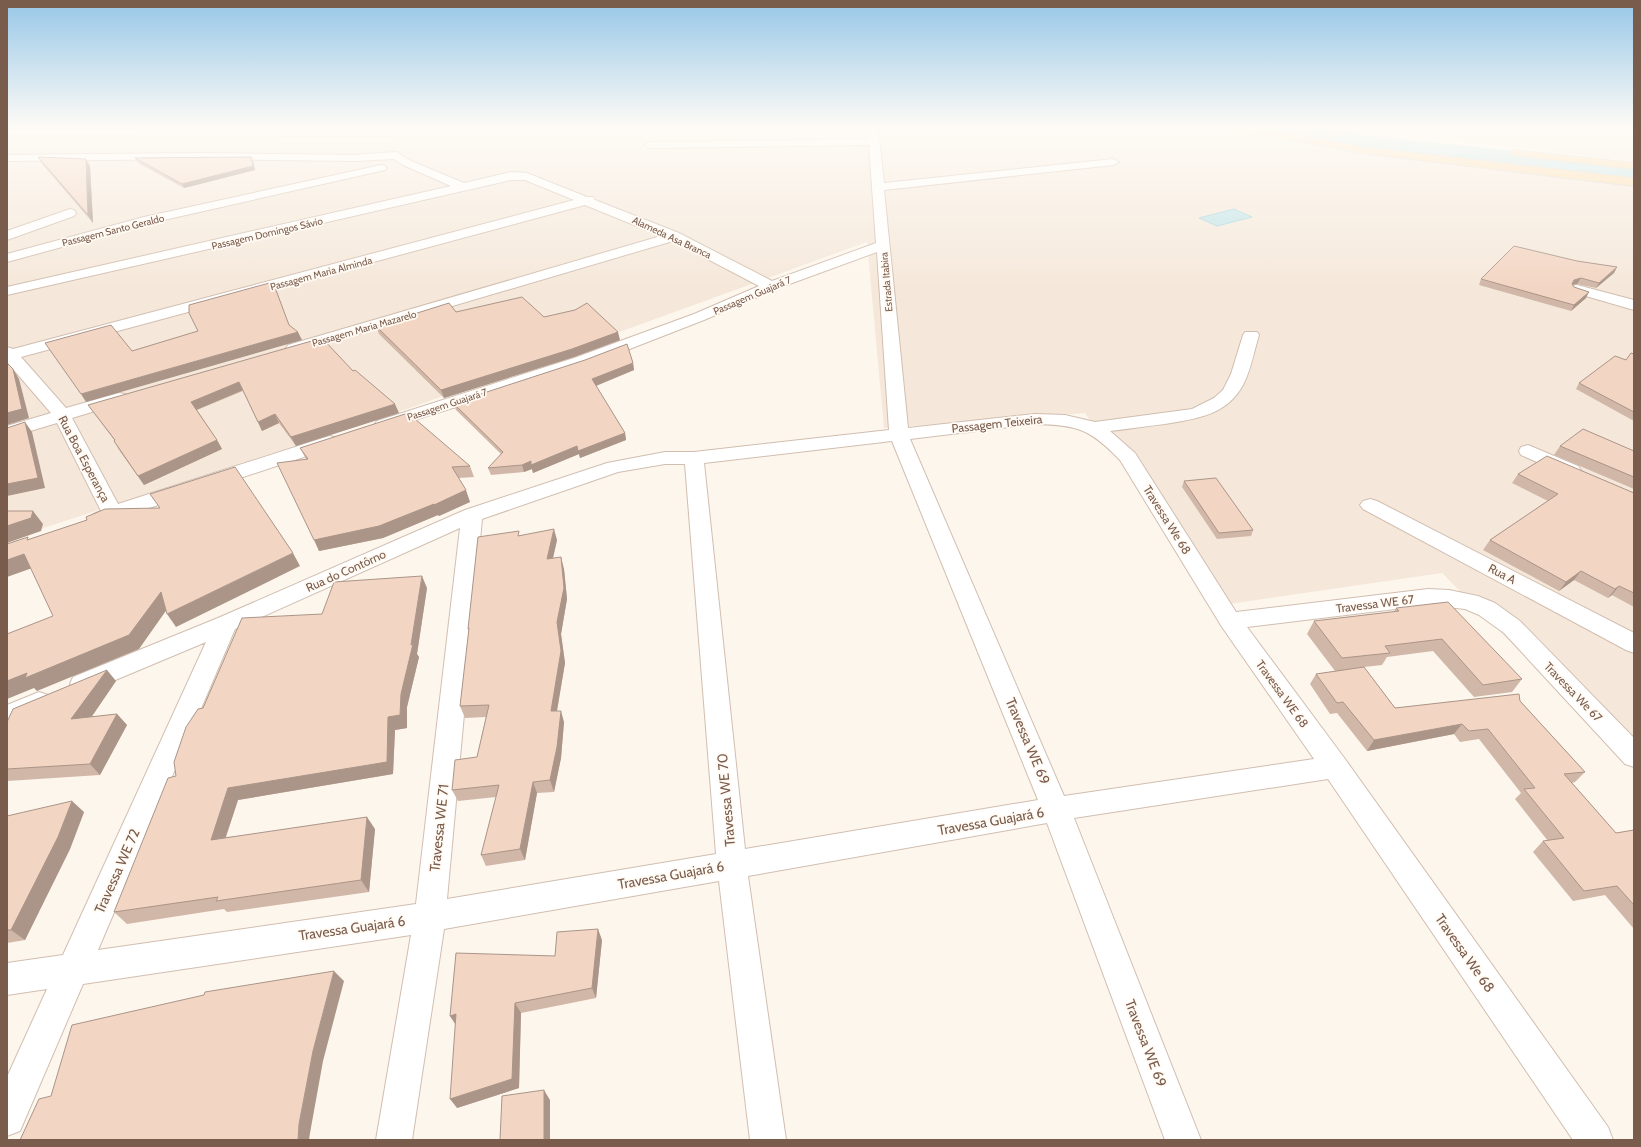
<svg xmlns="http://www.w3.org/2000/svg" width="1641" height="1147" viewBox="0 0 1641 1147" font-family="Cabin,sans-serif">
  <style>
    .residential { fill: #f5e8da }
    .water { fill: #bfe3e8; stroke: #a5d3da }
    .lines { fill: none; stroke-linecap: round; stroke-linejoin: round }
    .river { fill: #bfe3e8; fill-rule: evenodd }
    .minor-casing { stroke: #d1beb0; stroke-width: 2 }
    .major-casing { stroke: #dad1cd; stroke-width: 2 }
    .minor { fill: #fff; fill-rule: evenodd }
    .major { fill: #fbd9a5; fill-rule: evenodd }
    .wall { fill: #d1b7a8 }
    .shaded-wall { fill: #aa9588 }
    .building { fill: #f3d5c3; stroke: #aa9588 }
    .labels { text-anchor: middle; stroke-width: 3.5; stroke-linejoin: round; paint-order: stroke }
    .far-street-label { font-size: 10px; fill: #7a5c4d; stroke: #fffaf3 }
    .street-label { font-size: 12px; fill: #7a5c4d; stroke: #fffaf3 }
    .near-street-label { font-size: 14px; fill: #7a5c4d; stroke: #fffaf3 }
  </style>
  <rect width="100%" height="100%" fill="#fdf6ec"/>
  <!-- residential -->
  <g class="residential">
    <polygon points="7,128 1253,128 1243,133 1355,153 1634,186 1634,766 1442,573 1222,605 1085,413 884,428 867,242 410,408 7,540"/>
    <polygon points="1363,128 1634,128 1634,162 1596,157"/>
  </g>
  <!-- water -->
  <polygon class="water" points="1234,209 1252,217 1217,226 1199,218"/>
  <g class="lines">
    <!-- river -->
    <polygon class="river" points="1272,128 1330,128 1368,136 1634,163 1634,181 1368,152 1285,136 1276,134"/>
    <!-- minor casing -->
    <g class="minor-casing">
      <g id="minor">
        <path d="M868 128H878L884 183 1113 159 1119 162 1113 165 884 190 908 428 1035 414 1065 415 1095 422 1192 409 1214 398 1223 390 1231 374 1243 335 1245 332H1257L1259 335C1254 351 1251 370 1243 385 1227 415 1196 419 1165 424 1147 426 1128 429 1110 431L1135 453 1236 612 1428 589 1449 590 1478 596 1495 603 1520 621 1634 738V767L1625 764 1504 633 1479 615 1465 609 1428 605 1247 627 1345 759 1608 1127 1613 1140H1573L1328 779 1074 818 1201 1140H1165L1047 823 748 876 786 1140H750L719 881 444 929 412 1140H376L411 935 83 984 20 1131 7 1136V1077L47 989 7 995V963L63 955 206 642 82 694 73 691 70 684 73 677 218 618 465 510 607 463 665 452H694L889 430 877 252 776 289 704 320 586 366 383 430 377 429 374 425 377 421 574 358 694 314 759 286 673 241 300 351 294 353 288 351 286 348 288 345 661 236 585 205 21 357 66 408 119 393 125 394 128 398 125 402 72 418 118 504 323 438 330 436 337 438 339 442 337 446 119 518C110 523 104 526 94 524L91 519 94 514 101 511 57 423 7 438V426L51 413 7 362V347L13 349 574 200 525 180H511L7 295V287L451 186 403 165 394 159 354 161 198 159 7 161V155L198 153 354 155 396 152 411 161 464 183 511 172 527 173 587 197H593L595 200 679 233 772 281 876 243 869 145 650 148 645 145 650 142 869 139ZM1035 424C1078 425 1090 429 1120 460L1222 627 1314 759 1064 796 910 439ZM892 441 1038 800 745 849 704 463ZM665 464H685L716 854 447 899 482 519 618 472ZM460 528 416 904 98 950 235 629Z"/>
        <polygon points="7,129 397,130 402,133 397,136 7,135"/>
        <polygon points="381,165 385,166 387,168 385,170 146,224 7,262 7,254 144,217"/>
        <polygon points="70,209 74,210 76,213 74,216 7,240 7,231"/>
        <polygon points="1577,285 1634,300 1634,310 1572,292 1570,289 1572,286"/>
        <polygon points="1528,445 1578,466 1581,470 1578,474 1571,476 1564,474 1521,455 1519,451 1521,447"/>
        <polygon points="1370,499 1377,501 1634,633 1634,653 1626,650 1363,509 1360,505 1363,501"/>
        <polygon points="39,692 48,695 52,702 48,709 7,726 7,705"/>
      </g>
    </g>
    <!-- major casing -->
    <g class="major-casing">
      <g id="major">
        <polygon points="1236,128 1261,128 1362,147 1634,178 1634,186 1362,153 1241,131"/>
        <polygon points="1516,150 1634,163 1634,169 1512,155 1510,153 1512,151"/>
      </g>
    </g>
    <!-- minor -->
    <use href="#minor" class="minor"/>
    <!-- major -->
    <use href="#major" class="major"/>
  </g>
  <!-- wall -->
  <g class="wall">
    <polygon points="38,157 90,166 93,223 43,165"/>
    <polygon points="251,157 253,161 255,170 184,188 138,163 135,158"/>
    <polygon points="1577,261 1617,267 1614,273 1596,288 1577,284 1572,285 1574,287 1586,298 1571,311 1479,285 1481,279"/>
    <polygon points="456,312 544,317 620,340 574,357 444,398 379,334 376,326"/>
    <polygon points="1634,354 1634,421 1576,389 1579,383 1626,360"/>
    <polygon points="633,363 634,370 596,386 625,433 626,440 580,458 579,454 533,473 532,469 524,472 491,475 488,468 501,454 456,410 453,403"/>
    <polygon points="353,371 399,413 296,446 279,423 262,431 243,391 197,410 217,440 222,449 144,485 119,450 114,441 115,441 88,405"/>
    <polygon points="1560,446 1634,451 1634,489 1554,455"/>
    <polygon points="300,448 470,466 474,477 459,478 470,502 439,516 438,515 383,538 319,551 306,459"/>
    <polygon points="1518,474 1634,493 1634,607 1612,595 1608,598 1574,580 1559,591 1483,550 1490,540 1548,501 1512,483"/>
    <polygon points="1184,481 1253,530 1251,536 1217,539 1182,487"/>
    <polygon points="520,535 557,540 553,558 564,569 567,599 561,634 565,663 557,711 564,722 561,758 554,792 537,793 525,860 486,866 481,855 496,797 458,801 452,790 477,757 486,717 465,718 460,706 469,632 468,629"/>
    <polygon points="427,588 417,654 419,657 407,707 407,728 395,730 393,774 238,800 226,837 375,829 369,892 227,912 224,909 127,924 114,912 176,776 203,708 322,614"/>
    <polygon points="1396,608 1522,679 1512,692 1474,697 1433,651 1387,657 1382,665 1364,667 1395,708 1520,701 1585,772 1575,782 1572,783 1616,833 1634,830 1634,929 1605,895 1573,901 1533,852 1543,841 1548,841 1515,799 1521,793 1479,739 1460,742 1454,734 1367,751 1337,713 1330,714 1310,684 1316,674 1335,671 1307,634 1314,621 1394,612"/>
    <polygon points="116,681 91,717 117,714 127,725 100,775 7,781 7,722"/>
    <polygon points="84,812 70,849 25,940 7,943 7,816"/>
    <polygon points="602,940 596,998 521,1013 519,1088 457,1108 455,1024 450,1016 555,956"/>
  </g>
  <!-- shaded-wall -->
  <g class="shaded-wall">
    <polygon points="251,157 253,161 255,170 184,188 182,184"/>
    <polygon points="86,159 90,166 93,223 88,215"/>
    <polygon points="1617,267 1614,273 1596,288 1599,283"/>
    <polygon points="1581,278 1577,284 1571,285 1574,280"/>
    <polygon points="1589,292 1586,298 1571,311 1574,305"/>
    <polygon points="298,332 302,340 86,402 81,394"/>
    <polygon points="618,332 620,340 574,357 444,398 441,390"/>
    <polygon points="633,363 634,370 593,387 592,379"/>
    <polygon points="13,369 19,379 29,418 7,425 7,413"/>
    <polygon points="239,382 243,390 196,410 191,402"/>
    <polygon points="395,404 399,413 296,446 291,437"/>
    <polygon points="275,414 279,423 262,431 258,422"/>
    <polygon points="25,422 32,432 45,488 7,496 7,484"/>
    <polygon points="625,433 626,440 580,458 579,454 533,473 532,469 524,472 522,465 531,461 577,446"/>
    <polygon points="217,440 222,449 144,485 138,476"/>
    <polygon points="466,490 470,502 439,516 438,515 383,538 319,551 314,540"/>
    <polygon points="33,511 43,524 41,531 7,543 7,526"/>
    <polygon points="554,529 557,540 550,571 547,559"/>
    <polygon points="293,553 300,566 176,627 167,614"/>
    <polygon points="24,554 35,567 7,577 7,560"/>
    <polygon points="561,557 564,569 567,599 561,634 565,663 555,722 551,711 557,622"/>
    <polygon points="1581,571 1574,580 1559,591 1566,582"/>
    <polygon points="422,576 427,588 417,654 419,657 407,707 407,728 395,730 393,774 238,800 221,851 211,840 228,788 388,717 401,694 411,645"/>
    <polygon points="1619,586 1612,595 1608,598 1615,589"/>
    <polygon points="161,592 170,605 139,649 37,691 34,688 7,699 7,681"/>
    <polygon points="107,670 116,681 82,731 71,719"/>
    <polygon points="561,711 564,722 561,758 554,792 550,780"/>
    <polygon points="117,714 127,725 100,775 90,764"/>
    <polygon points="1462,724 1454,734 1367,751 1374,740"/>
    <polygon points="533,782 537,793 525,860 520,849"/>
    <polygon points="72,801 84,812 70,849 25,940 11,930"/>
    <polygon points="367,817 375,829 369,892 361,880"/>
    <polygon points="598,929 602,940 596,998 592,988"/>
    <polygon points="334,971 344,981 323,1061 310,1133 309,1140 298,1140 299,1124 313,1051"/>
    <polygon points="515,1003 521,1013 519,1088 457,1108 450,1099"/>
    <polygon points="456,1014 457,1026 450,1016"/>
    <polygon points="544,1090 550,1100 550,1140 544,1140"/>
  </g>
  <!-- building -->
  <g class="building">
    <polygon points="38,157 86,159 88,215"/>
    <polygon points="251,157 253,166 182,184 135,158"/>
    <polygon points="1514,246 1577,261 1617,267 1599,283 1581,278 1574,280 1572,284 1574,287 1589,292 1574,305 1481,279"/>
    <polygon points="273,282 289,325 298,332 81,394 45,343 111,325 132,351 198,331 189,313 189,305"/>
    <polygon points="522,297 544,317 575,310 587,303 618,332 572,349 441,390 376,326 449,303 456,312"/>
    <polygon points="322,338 353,371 355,370 395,404 291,437 275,414 258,422 239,382 191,402 217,440 138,476 114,441 115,440 88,405"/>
    <polygon points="627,344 633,363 592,379 625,433 578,451 577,446 531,465 531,461 522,465 488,468 503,452 453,403 585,360"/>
    <polygon points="1631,353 1634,354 1634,412 1579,383 1615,356 1626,360"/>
    <polygon points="7,363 13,369 22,409 7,413"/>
    <polygon points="408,413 470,466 452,467 466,490 434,505 434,504 379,526 314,540 277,463 308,459 300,448"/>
    <polygon points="25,422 38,478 7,484 7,428"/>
    <polygon points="1583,429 1634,451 1634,477 1560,446"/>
    <polygon points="1547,456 1634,493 1634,593 1619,586 1615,589 1581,571 1566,582 1490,540 1558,494 1518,474"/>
    <polygon points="235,467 293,553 167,614 161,592 129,635 25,678 27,673 7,681 7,634 53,616 24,554 7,560 7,544 28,537 27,540 87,520 86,517 105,509 160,508 150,494"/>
    <polygon points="1216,478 1253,530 1219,533 1184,481"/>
    <polygon points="7,511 33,511 31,518 7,526"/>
    <polygon points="554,529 547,559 561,557 564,588 557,622 561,651 551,711 561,711 557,747 550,780 533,782 520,849 481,855 499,785 452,790 455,760 477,757 489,705 460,706 469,628 468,629 478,537 519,531 518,536"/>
    <polygon points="422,576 411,645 413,644 401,694 400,715 388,717 387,762 228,788 211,840 367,817 361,880 216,901 218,897 114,912 168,778 176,776 174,762 186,727 198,709 203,708 242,618 322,614 334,582"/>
    <polygon points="1448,602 1522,679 1483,685 1442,639 1385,646 1390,653 1342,658 1314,621 1399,611 1396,608"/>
    <polygon points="1364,667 1395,708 1519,694 1520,701 1585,772 1564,774 1616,833 1634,830 1634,905 1617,886 1584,891 1543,841 1564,838 1524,789 1535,788 1488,729 1469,731 1462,724 1374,740 1343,702 1337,703 1316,674"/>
    <polygon points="107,670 71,719 117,714 90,764 7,769 7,722 13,709"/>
    <polygon points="72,801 58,837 11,930 7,930 7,816"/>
    <polygon points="598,929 592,988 515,1003 512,1079 450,1099 456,1014 450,1016 456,953 555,956 557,932"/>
    <polygon points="334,971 313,1051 299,1124 298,1140 20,1140 39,1099 51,1096 72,1025 204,995 205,992"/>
    <polygon points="544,1090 544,1140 500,1140 502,1096"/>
  </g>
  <!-- sky -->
  <linearGradient id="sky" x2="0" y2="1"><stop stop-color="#97c7e8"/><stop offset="0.44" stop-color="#fefbf6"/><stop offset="1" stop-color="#fefbf6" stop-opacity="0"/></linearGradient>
  <rect width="1641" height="289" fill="url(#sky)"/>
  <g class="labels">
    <!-- far-street labels -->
    <g class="far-street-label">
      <text transform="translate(113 230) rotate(-14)" y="4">Passagem Santo Geraldo</text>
      <text transform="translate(267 233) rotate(-13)" y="4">Passagem Domingos Sávio</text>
      <text transform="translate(672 237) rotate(25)" y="4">Alameda Asa Branca</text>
      <text transform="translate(321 273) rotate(-15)" y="4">Passagem Maria Alminda</text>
      <text transform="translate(886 282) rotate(-95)" y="4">Estrada Itabira</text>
      <text transform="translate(752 295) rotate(-23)" y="4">Passagem Guajará 7</text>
      <text transform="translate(364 328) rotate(-16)" y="4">Passagem Maria Mazarelo</text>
      <text transform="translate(447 404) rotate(-18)" y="4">Passagem Guajará 7</text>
    </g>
    <!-- street labels -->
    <g class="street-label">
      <text transform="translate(997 424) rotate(-6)" y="4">Passagem Teixeira</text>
      <text transform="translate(84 459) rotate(62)" y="4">Rua Boa Esperança</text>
      <text transform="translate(1167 520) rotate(58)" y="4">Travessa We 68</text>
      <text transform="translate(346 571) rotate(-24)" y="4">Rua do Contôrno</text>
      <text transform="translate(1502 574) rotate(28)" y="4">Rua A</text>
      <text transform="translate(1375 604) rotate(-7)" y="4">Travessa WE 67</text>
      <text transform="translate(1573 692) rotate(46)" y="4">Travessa We 67</text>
      <text transform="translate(1282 694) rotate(54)" y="4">Travessa WE 68</text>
    </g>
    <!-- near-street labels -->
    <g class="near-street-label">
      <text transform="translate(1028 741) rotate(67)" y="5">Travessa WE 69</text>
      <text transform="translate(726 800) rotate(-95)" y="5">Travessa WE 70</text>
      <text transform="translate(991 821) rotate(-10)" y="5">Travessa Guajará 6</text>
      <text transform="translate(439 828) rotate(-84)" y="5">Travessa WE 71</text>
      <text transform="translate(117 871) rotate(-66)" y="5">Travessa WE 72</text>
      <text transform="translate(671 875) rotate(-10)" y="5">Travessa Guajará 6</text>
      <text transform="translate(352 928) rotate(-8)" y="5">Travessa Guajará 6</text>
      <text transform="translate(1465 953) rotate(55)" y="5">Travessa We 68</text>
      <text transform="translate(1146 1043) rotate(69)" y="5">Travessa WE 69</text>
    </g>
  </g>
  <!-- border -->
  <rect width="1641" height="1147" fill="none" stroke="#7a5c4d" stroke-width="16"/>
</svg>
